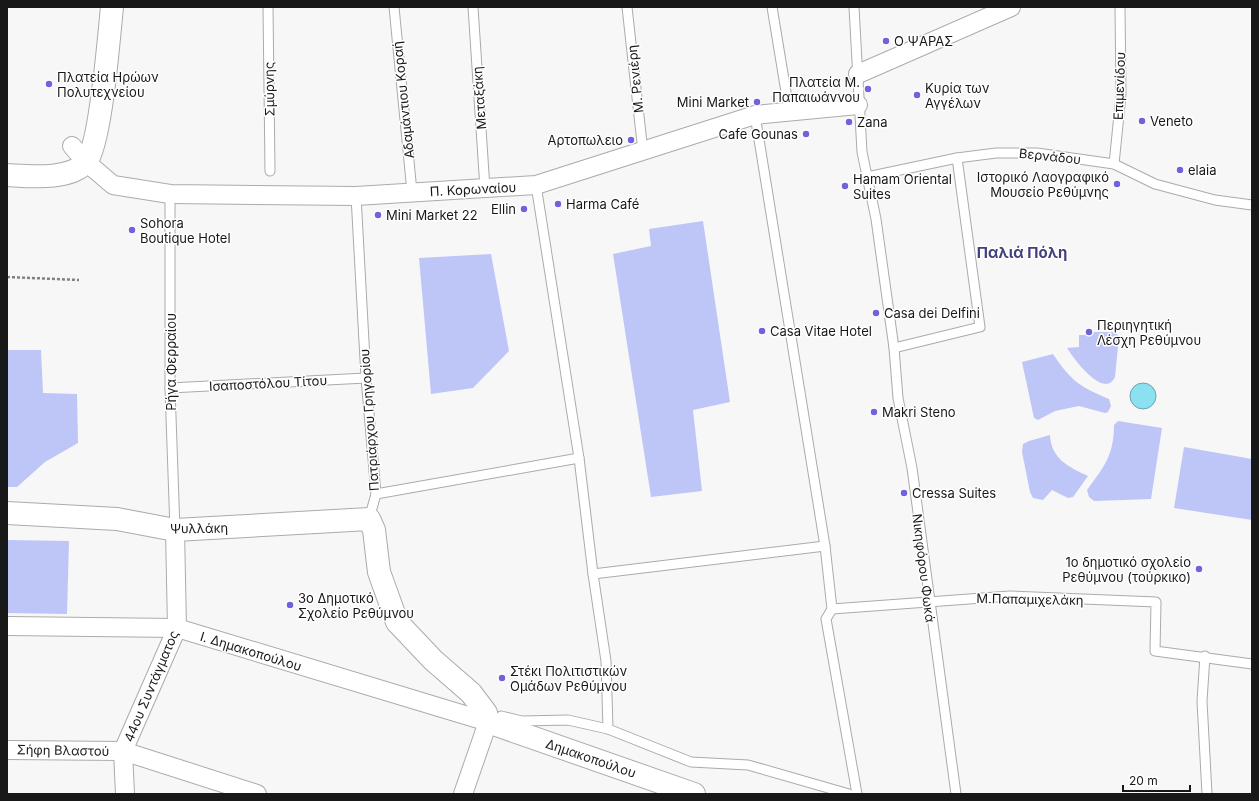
<svg xmlns="http://www.w3.org/2000/svg" width="1259" height="801" viewBox="0 0 1259 801" font-family="Inter,sans-serif">
  <style>
    .green { fill: #bec6f7 }
    .water { fill: #8be1ef; stroke: #68a5ae }
    .lines { fill: none; stroke-linecap: round; stroke-linejoin: round }
    .lane-casing { stroke: #ababad; stroke-width: 11 }
    .street-casing { stroke: #ababad; stroke-width: 20 }
    .secondary-casing { stroke: #ababad; stroke-width: 24 }
    .path { stroke: #808080; stroke-width: 2.5; stroke-dasharray: 3 2; stroke-linecap: butt }
    .lane { stroke: #fff; stroke-width: 9 }
    .street { stroke: #fff; stroke-width: 18 }
    .secondary { stroke: #fff; stroke-width: 22 }
    .poi-dot { fill: #6e63dd; stroke: #fff; stroke-width: 1.5 }
    .labels { text-anchor: middle; stroke-width: 3; stroke-linejoin: round; paint-order: stroke }
    .poi-label { font-size: 13px; fill: #181818; stroke: #fff; text-anchor: start }
    .street-label { font-size: 13px; fill: #181818; stroke: #fff }
    .quarter-label { font-size: 15px; font-weight: bold; fill: #44407e; stroke: #fff }
  </style>
  <rect width="100%" height="100%" fill="#f7f7f8"/>
  <!-- green -->
  <g class="green">
    <polygon points="703,221 730,402 693,410 702,491 651,497 613,254 651,246 649,229"/>
    <polygon points="491,254 509,351 473,388 431,394 419,258"/>
    <path d="M1085 332H1115L1119 336 1115 377C1104 400 1074 359 1067 348L1079 347V335H1085Z"/>
    <polygon points="7,350 41,350 43,393 77,394 78,443 45,462 17,487 7,487"/>
    <path d="M1053 354C1072 382 1079 386 1109 399L1111 406 1108 412 1105 413 1079 406 1055 411 1038 420 1034 418 1022 362Z"/>
    <path d="M1118 421 1162 428 1151 499 1094 501 1089 497 1087 490C1104 467 1114 455 1114 425Z"/>
    <path d="M1050 435C1051 459 1069 467 1088 476L1073 497 1068 498 1052 490 1043 500 1033 498 1030 492 1022 452 1023 444 1029 441Z"/>
    <polygon points="1184,447 1252,459 1252,520 1174,508"/>
    <polygon points="7,540 69,541 67,614 7,613"/>
  </g>
  <!-- water -->
  <circle class="water" cx="1143" cy="396" r="13"/>
  <g class="lines">
    <!-- lane casing -->
    <g class="lane-casing">
      <g id="lane">
        <polyline points="268,7 270,171"/>
        <polyline points="394,7 412,192"/>
        <polyline points="473,7 485,189"/>
        <polyline points="627,7 643,152"/>
        <polyline points="772,7 789,110"/>
        <polyline points="854,7 862,152 876,219 894,348 898,398 912,468 956,794"/>
        <polyline points="755,115 825,546 832,609 826,619 857,794"/>
        <polyline points="1114,164 1121,95 1120,7"/>
        <polyline points="867,177 957,158 996,153 1037,153 1114,164 1155,184 1215,200 1252,205"/>
        <polyline points="536,185 579,458 593,574 606,661 608,729"/>
        <polyline points="170,194 170,388 175,530"/>
        <polyline points="356,196 366,378 376,494 369,519"/>
        <polyline points="894,348 980,327 957,158"/>
        <polyline points="170,388 366,378"/>
        <polyline points="376,494 579,458"/>
        <polyline points="593,574 825,546"/>
        <polyline points="832,609 1010,596 1156,602 1155,651 1252,664"/>
        <polyline points="1205,656 1202,701 1207,794"/>
        <polyline points="501,716 522,721 568,720 608,729 691,762 748,765 849,794"/>
      </g>
    </g>
    <!-- street casing -->
    <g class="street-casing">
      <g id="street">
        <polyline points="858,74 1011,7"/>
        <polyline points="72,146 86,162 113,185 170,194 356,196 536,185 755,115 858,105"/>
        <polyline points="7,626 177,628 488,722 463,794"/>
        <polyline points="7,750 123,751 257,794"/>
        <polyline points="125,794 123,751 177,628 175,530"/>
      </g>
    </g>
    <!-- secondary casing -->
    <g class="secondary-casing">
      <g id="secondary">
        <path d="M7 175C28 176 70 181 86 162 101 144 109 35 112 7"/>
        <polyline points="7,513 117,519 175,530 369,519 374,530 379,572 397,622 433,660 471,693 486,713 488,722 694,794"/>
      </g>
    </g>
    <!-- path -->
    <polyline class="path" points="7,277 79,280"/>
    <!-- lane -->
    <use href="#lane" class="lane"/>
    <!-- street -->
    <use href="#street" class="street"/>
    <!-- secondary -->
    <use href="#secondary" class="secondary"/>
  </g>
  <!-- markers -->
  <g class="poi-dot">
    <circle cx="886" cy="41" r="4"/>
    <circle cx="49" cy="84" r="4"/>
    <circle cx="868" cy="89" r="4"/>
    <circle cx="917" cy="95" r="4"/>
    <circle cx="757" cy="102" r="4"/>
    <circle cx="1142" cy="121" r="4"/>
    <circle cx="849" cy="122" r="4"/>
    <circle cx="806" cy="134" r="4"/>
    <circle cx="631" cy="140" r="4"/>
    <circle cx="1180" cy="170" r="4"/>
    <circle cx="1117" cy="184" r="4"/>
    <circle cx="845" cy="186" r="4"/>
    <circle cx="558" cy="204" r="4"/>
    <circle cx="524" cy="209" r="4"/>
    <circle cx="378" cy="215" r="4"/>
    <circle cx="132" cy="230" r="4"/>
    <circle cx="876" cy="313" r="4"/>
    <circle cx="762" cy="331" r="4"/>
    <circle cx="1089" cy="332" r="4"/>
    <circle cx="874" cy="412" r="4"/>
    <circle cx="904" cy="493" r="4"/>
    <circle cx="1199" cy="569" r="4"/>
    <circle cx="290" cy="605" r="4"/>
    <circle cx="502" cy="678" r="4"/>
  </g>
  <g class="labels">
    <!-- poi labels -->
    <g class="poi-label">
      <text x="894" y="46">O ΨΑΡΑΣ</text>
      <text x="57" y="82">Πλατεία Ηρώων<tspan x="57" dy="15">Πολυτεχνείου</tspan></text>
      <text x="860" y="87" text-anchor="end">Πλατεία Μ.<tspan x="860" dy="15">Παπαιωάννου</tspan></text>
      <text x="925" y="93">Κυρία των<tspan x="925" dy="15">Αγγέλων</tspan></text>
      <text x="749" y="107" text-anchor="end">Mini Market</text>
      <text x="1150" y="126">Veneto</text>
      <text x="857" y="127">Zana</text>
      <text x="798" y="139" text-anchor="end">Cafe Gounas</text>
      <text x="623" y="145" text-anchor="end">Αρτοπωλειο</text>
      <text x="1188" y="175">elaia</text>
      <text x="1109" y="182" text-anchor="end">Ιστορικό Λαoγραφικό<tspan x="1109" dy="15">Μουσείο Ρεθύμνης</tspan></text>
      <text x="853" y="184">Hamam Oriental<tspan x="853" dy="15">Suites</tspan></text>
      <text x="566" y="209">Harma Café</text>
      <text x="516" y="214" text-anchor="end">Ellin</text>
      <text x="386" y="220">Mini Market 22</text>
      <text x="140" y="228">Sohora<tspan x="140" dy="15">Boutique Hotel</tspan></text>
      <text x="884" y="318">Casa dei Delfini</text>
      <text x="1097" y="330">Περιηγητική<tspan x="1097" dy="15">Λέσχη Ρεθύμνου</tspan></text>
      <text x="770" y="336">Casa Vitae Hotel</text>
      <text x="882" y="417">Makri Steno</text>
      <text x="912" y="498">Cressa Suites</text>
      <text x="1191" y="567" text-anchor="end">1ο δημοτικό σχολείο<tspan x="1191" dy="15">Ρεθύμνου (τούρκικο)</tspan></text>
      <text x="298" y="603">3ο Δημοτικό<tspan x="298" dy="15">Σχολείο Ρεθύμνου</tspan></text>
      <text x="510" y="676">Στέκι Πολιτιστικών<tspan x="510" dy="15">Ομάδων Ρεθύμνου</tspan></text>
    </g>
    <!-- street labels -->
    <g class="street-label">
      <text transform="translate(635 79) rotate(-96)" y="5">Μ. Ρενιέρη</text>
      <text transform="translate(1119 86) rotate(-88)" y="5">Επιμενίδου</text>
      <text transform="translate(269 89) rotate(-91)" y="5">Σμύρνης</text>
      <text transform="translate(479 98) rotate(-94)" y="5">Μεταξάκη</text>
      <text transform="translate(403 100) rotate(-96)" y="5">Αδαμάντιου Κοραή</text>
      <text transform="translate(1050 156) rotate(6)" y="5">Βερνάδου</text>
      <text transform="translate(473 189) rotate(-3)" y="5">Π. Κορωναίου</text>
      <text transform="translate(171 362) rotate(-90)" y="5">Ρήγα Φερραίου</text>
      <text transform="translate(268 383) rotate(-3)" y="5">Ισαποστόλου Τίτου</text>
      <text transform="translate(369 420) rotate(-94)" y="5">Πατριάρχου Γρηγορίου</text>
      <text transform="translate(199 528) rotate(-1)" y="5">Ψυλλάκη</text>
      <text transform="translate(924 568) rotate(83)" y="5">Νικηφόρου Φωκά</text>
      <text transform="translate(1030 599) rotate(1)" y="5">Μ.Παπαμιχελάκη</text>
      <text transform="translate(251 651) rotate(17)" y="5">Ι. Δημακοπούλου</text>
      <text transform="translate(151 686) rotate(-67)" y="5">44ου Συντάγματος</text>
      <text transform="translate(63 750) rotate(1)" y="5">Σήφη Βλαστού</text>
      <text transform="translate(591 758) rotate(19)" y="5">Δημακοπούλου</text>
    </g>
    <!-- quarter labels -->
    <g class="quarter-label">
      <text x="1022" y="258">Παλιά Πόλη</text>
    </g>
  </g>
  <!-- border -->
  <rect width="1259" height="801" fill="none" stroke="#181818" stroke-width="16"/>
  <!-- scale -->
  <path d="M1123 785v6h67v-6" fill="none" stroke="#181818" stroke-width="2"/>
  <text x="1129" y="785" font-size="12" fill="#181818" stroke="#ffffff" stroke-width="3" paint-order="stroke">20 m</text>
</svg>
